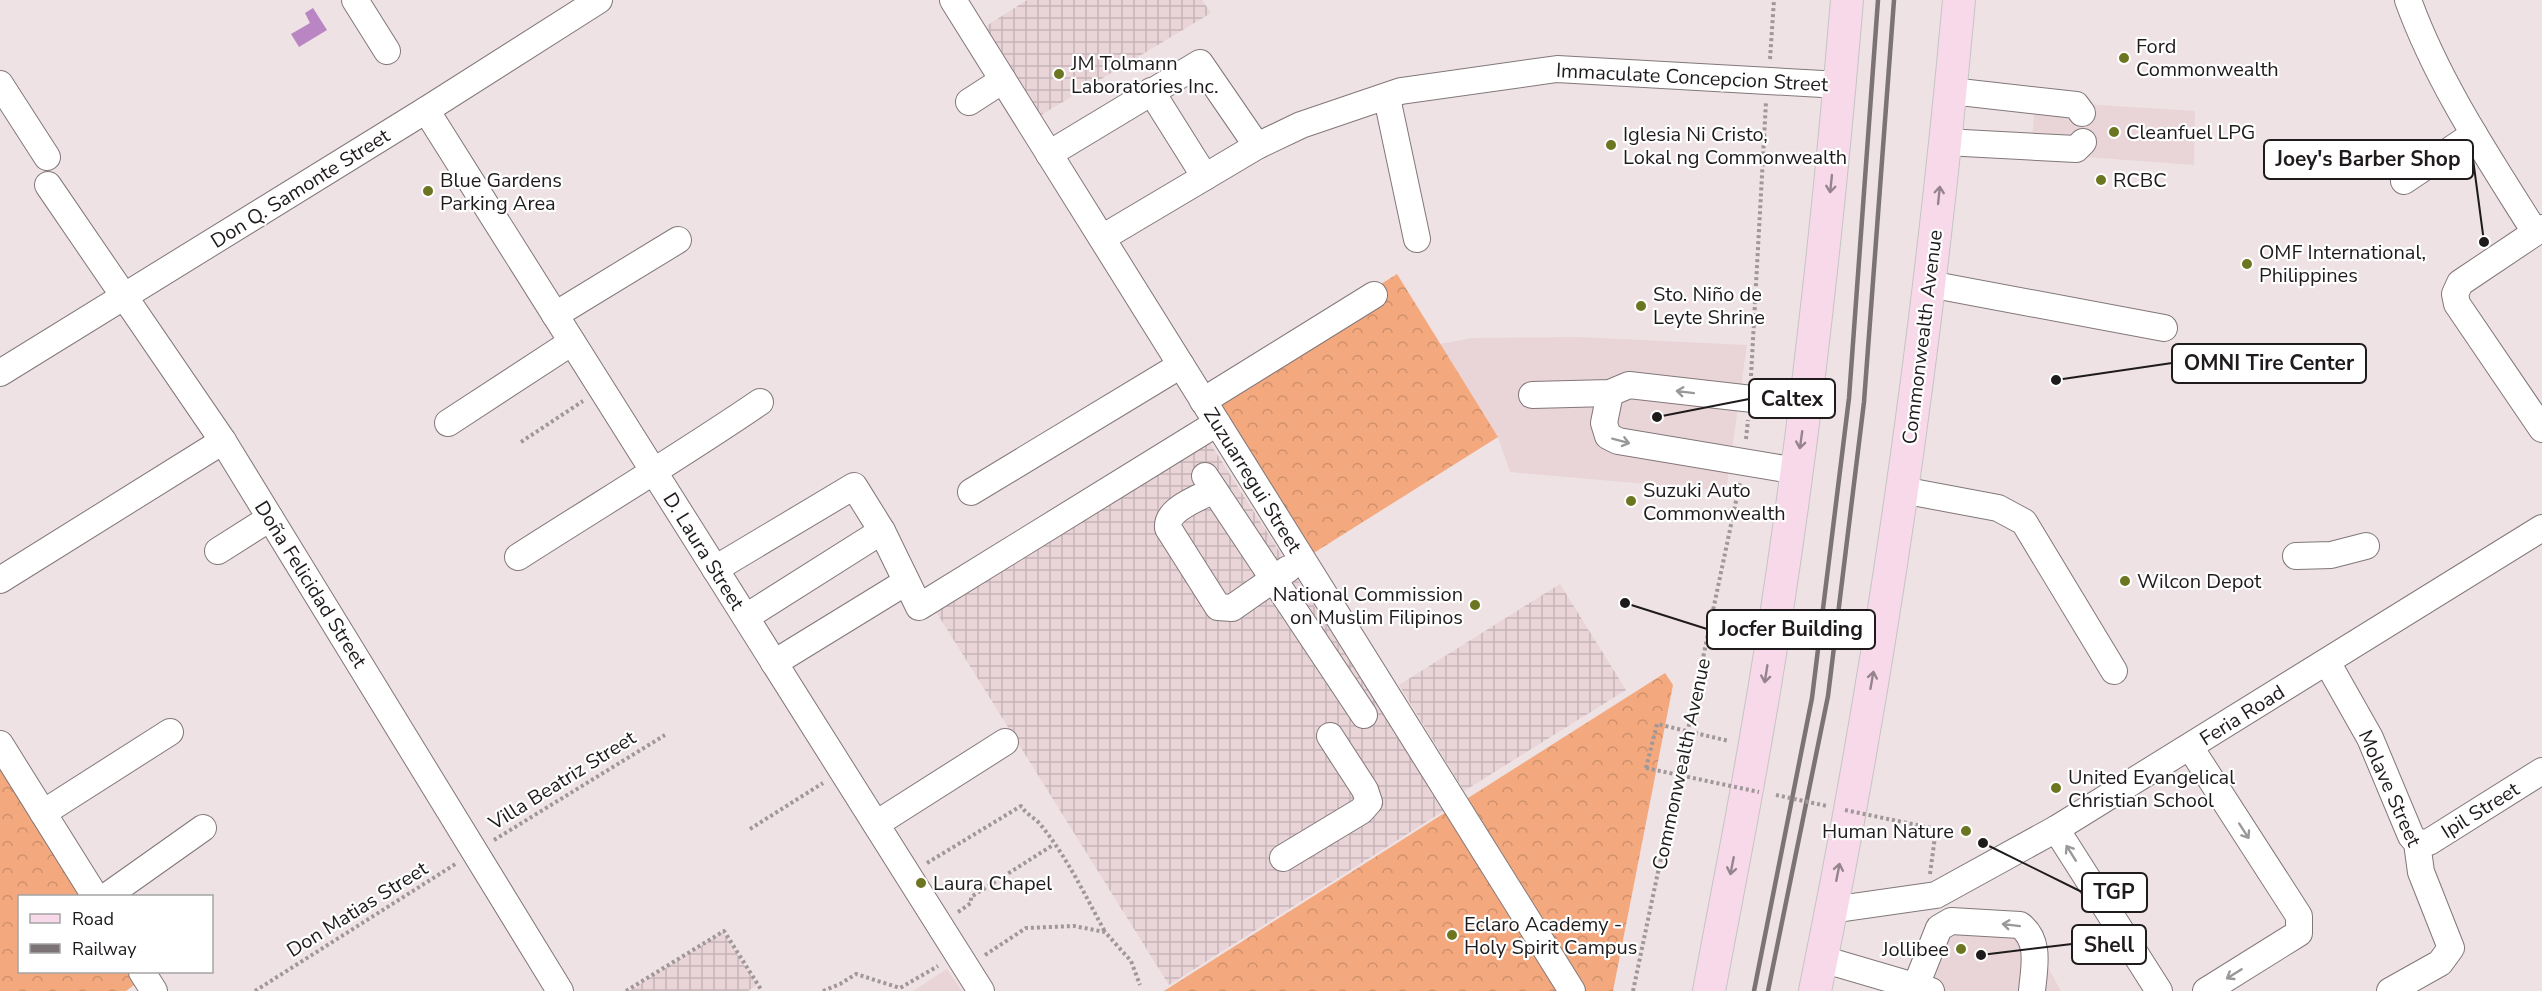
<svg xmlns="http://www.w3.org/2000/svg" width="2542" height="991" viewBox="0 0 2542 991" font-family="'Nunito Sans',sans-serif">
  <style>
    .built { fill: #e9d4d8 }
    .industrial { fill: url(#industrial-grid) }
    .forest { fill: url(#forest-crowns) }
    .water { fill: #ba85c3 }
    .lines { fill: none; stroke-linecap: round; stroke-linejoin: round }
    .minor-casing { stroke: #827779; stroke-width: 28 }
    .major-casing { stroke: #c5c4c4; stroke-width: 34 }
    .path { stroke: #a09799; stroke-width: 4; stroke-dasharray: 3 3; stroke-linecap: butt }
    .minor { stroke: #fff; stroke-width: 26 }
    .major { stroke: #f8d9ea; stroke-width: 32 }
    .rail { stroke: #7b7375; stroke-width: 4.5 }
    .path-bridge { stroke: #a09799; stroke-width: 4; stroke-dasharray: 3 3; stroke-linecap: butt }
    .oneway { stroke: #96848d }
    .oneway2 { stroke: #9a9899 }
    .poi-dot { fill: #6c7621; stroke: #fff; stroke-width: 2 }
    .labels { text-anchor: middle; stroke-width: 4.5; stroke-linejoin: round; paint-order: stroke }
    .poi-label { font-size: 20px; fill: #1f1b1c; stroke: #fff; text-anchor: start }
    .street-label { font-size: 20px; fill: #1f1b1c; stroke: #fff }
    .leader { fill: none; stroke: #1f1b1c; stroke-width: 2 }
    .callout-dot { fill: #1f1b1c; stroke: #fff; stroke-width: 2 }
    .callout { fill: #fff; stroke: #1f1b1c; stroke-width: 2 }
    .callout-label { font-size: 21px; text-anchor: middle; font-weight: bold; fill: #1f1b1c }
  </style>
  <defs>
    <pattern id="industrial-grid" width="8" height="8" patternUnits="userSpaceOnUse" patternTransform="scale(1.5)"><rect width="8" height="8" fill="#e9d4d8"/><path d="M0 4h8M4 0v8" fill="none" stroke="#c7b5b9"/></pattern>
    <pattern id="forest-crowns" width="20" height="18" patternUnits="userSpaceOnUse" patternTransform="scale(1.5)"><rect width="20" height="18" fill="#f3a87e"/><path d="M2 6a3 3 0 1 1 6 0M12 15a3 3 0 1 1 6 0" fill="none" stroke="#d0906c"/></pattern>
  </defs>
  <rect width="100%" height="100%" fill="#eee2e4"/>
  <!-- built -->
  <g class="built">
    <polygon points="2035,101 2195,111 2194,165 2031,153"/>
    <polygon points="1577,337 1747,345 1726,491 1510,472 1498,437 1440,344 1472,338"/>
    <polygon points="1928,918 2020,918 2061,991 1914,991"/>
    <polygon points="947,969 962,991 913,991"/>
  </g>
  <!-- industrial -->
  <g class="industrial">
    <polygon points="1027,0 1202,0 1211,13 1036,118 980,30"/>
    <polygon points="1206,437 1445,810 1169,985 930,602"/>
    <polygon points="1560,584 1626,690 1464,791 1399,685"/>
    <polygon points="723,932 757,985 748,991 629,991"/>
  </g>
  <!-- forest -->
  <g class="forest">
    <polygon points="1397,274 1498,437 1312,554 1212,389"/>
    <polygon points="1665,673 1673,685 1613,991 1164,991"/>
    <polygon points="0,761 83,896 20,896 20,972 130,972 138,982 126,991 0,991"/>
  </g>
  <!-- water -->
  <polygon class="water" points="313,8 327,30 299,47 291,34 310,23 305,13"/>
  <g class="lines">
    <!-- minor casing -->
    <g class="minor-casing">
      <g id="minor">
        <polyline points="355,0 387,51"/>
        <polyline points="953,0 1572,991"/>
        <path d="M2408 0C2438 83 2488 157 2535 232"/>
        <polyline points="0,84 47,157"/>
        <polyline points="1151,91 1205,177"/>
        <polyline points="1951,91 2076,105 2082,113"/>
        <polyline points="1387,98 1417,239"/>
        <polyline points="969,102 1003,80"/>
        <polyline points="426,110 981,991"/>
        <polyline points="1945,142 2076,149 2083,142"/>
        <polyline points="1049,154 1200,63 1257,146"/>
        <polyline points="2404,181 2474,134"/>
        <polyline points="48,185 223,441 560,991"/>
        <polyline points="2542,228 2460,283 2455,294 2457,304 2542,429"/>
        <polyline points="1102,238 1257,146 1301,125 1401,91 1557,69 1840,85"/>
        <polyline points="1929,284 2164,328"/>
        <polyline points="555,315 678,240"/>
        <polyline points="0,373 426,110 599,0"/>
        <polyline points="1610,393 1604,423 1608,436 1618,441 1797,471"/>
        <polyline points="1532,395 1610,393 1629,385 1806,405"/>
        <polyline points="1203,401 1374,295"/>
        <polyline points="448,423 572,342"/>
        <polyline points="1205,476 1364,715"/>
        <path d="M1214 490C1199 498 1166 509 1168 528L1218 607 1232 608 1288 569"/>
        <polyline points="1902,490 1998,508 2024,522 2114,671"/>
        <polyline points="971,492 1181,365"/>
        <polyline points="218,551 270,518"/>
        <polyline points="2296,556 2331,555 2366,546"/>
        <path d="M518 557C599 505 681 456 760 402"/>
        <polyline points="715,569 854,486 882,531"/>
        <polyline points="0,580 223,441"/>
        <polyline points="746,617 882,531 919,607 1217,423"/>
        <polyline points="2327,662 2370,738 2411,836 2417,843 2421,872 2451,948 2440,963 2390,991"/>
        <polyline points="774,663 906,582"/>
        <polyline points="0,744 95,896"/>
        <polyline points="2190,747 2299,916 2299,933 2206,991"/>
        <polyline points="43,813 170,732"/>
        <polyline points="876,824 1005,742"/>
        <polyline points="2056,829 2159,991"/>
        <polyline points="2417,843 2429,842 2542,771"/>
        <polyline points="1283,858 1361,811 1369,802 1365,790 1330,736"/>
        <polyline points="107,896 203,828"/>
        <polyline points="1831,910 1936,895 2056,829 2542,528"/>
        <polyline points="1822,959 1931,991"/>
        <polyline points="142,972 154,991"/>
        <path d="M1915 988 1939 928 1951 921 2020 925C2041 941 2034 968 2032 991"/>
      </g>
    </g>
    <!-- major casing -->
    <g class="major-casing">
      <g id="major">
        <path d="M1709 991C1724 910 1740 830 1754 749 1798 501 1826 251 1847 0"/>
        <path d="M1815 991C1882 664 1929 333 1959 0"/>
      </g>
    </g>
    <!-- path -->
    <g class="path">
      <polyline points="1770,59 1774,0"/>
      <polyline points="1751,376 1766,102"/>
      <polyline points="1746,439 1748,420"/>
      <polyline points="521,442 583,401"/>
      <polyline points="1646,768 1657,724 1729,741"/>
      <polyline points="750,829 823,783"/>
      <polyline points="494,840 665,735"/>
      <path d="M927 863 1021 806C1027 815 1035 818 1040 824 1067 857 1085 895 1105 932"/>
      <polyline points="1930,874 1936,829"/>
      <polyline points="958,912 971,903 971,897 1053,845"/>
      <polyline points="985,955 1026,928 1074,926 1105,932 1131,961 1140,985"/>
      <polyline points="255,991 457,863"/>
      <polyline points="626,991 724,931 762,991"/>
      <polyline points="823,991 840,984 856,974 900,988 938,966"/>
      <polyline points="1633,991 1740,482"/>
    </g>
    <!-- minor -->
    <use href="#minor" class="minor"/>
    <!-- major -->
    <use href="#major" class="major"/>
    <!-- rail -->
    <g class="rail">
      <polyline points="1754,991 1812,698 1849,398 1878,0"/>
      <polyline points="1768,991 1828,696 1864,402 1894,0"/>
    </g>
    <!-- path-bridge -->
    <g class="path-bridge">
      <polyline points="1646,768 1759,792"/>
      <polyline points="1776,795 1827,806"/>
      <polyline points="1845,810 1936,829"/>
    </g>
  </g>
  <!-- one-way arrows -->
  <defs><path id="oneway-shaft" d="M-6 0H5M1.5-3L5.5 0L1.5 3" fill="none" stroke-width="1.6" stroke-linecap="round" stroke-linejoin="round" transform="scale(1.5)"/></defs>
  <g class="oneway">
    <use href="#oneway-shaft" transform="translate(1831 184) rotate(96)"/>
    <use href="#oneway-shaft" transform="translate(1939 195) rotate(-84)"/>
    <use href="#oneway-shaft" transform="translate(1801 440) rotate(98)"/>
    <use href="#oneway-shaft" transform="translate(1766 674) rotate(99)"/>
    <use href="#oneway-shaft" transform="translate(1872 680) rotate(-80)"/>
    <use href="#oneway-shaft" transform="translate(1732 866) rotate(101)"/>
    <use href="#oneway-shaft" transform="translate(1838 872) rotate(-79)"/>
  </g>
  <g class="oneway2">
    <use href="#oneway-shaft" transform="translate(1685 392) rotate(-173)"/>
    <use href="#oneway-shaft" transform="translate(1621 441) rotate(15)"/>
    <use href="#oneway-shaft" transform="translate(2244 831) rotate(57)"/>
    <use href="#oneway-shaft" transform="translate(2071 853) rotate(-122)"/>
    <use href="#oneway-shaft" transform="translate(2011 925) rotate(-173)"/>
    <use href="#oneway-shaft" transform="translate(2234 974) rotate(148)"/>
  </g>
  <!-- markers -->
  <g class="poi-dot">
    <circle cx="2124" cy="58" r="6"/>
    <circle cx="1059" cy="74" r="6"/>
    <circle cx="2114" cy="132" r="6"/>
    <circle cx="1611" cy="145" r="6"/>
    <circle cx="2101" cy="180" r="6"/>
    <circle cx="428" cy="191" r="6"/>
    <circle cx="2247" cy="264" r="6"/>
    <circle cx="1641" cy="306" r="6"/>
    <circle cx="1631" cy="501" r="6"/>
    <circle cx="2125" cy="581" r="6"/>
    <circle cx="1475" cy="605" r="6"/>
    <circle cx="2056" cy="788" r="6"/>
    <circle cx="1966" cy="831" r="6"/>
    <circle cx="921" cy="883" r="6"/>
    <circle cx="1452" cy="935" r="6"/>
    <circle cx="1961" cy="949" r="6"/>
  </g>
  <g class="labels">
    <!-- poi labels -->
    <g class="poi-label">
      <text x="2136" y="53">Ford<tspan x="2136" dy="23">Commonwealth</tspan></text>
      <text x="1071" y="70">JM Tolmann<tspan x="1071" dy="23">Laboratories Inc.</tspan></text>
      <text x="2126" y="139">Cleanfuel LPG</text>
      <text x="1623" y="141">Iglesia Ni Cristo,<tspan x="1623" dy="23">Lokal ng Commonwealth</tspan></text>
      <text x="440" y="187">Blue Gardens<tspan x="440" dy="23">Parking Area</tspan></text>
      <text x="2113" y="187">RCBC</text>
      <text x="2259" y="259">OMF International,<tspan x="2259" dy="23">Philippines</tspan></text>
      <text x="1653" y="301">Sto. Niño de<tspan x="1653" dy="23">Leyte Shrine</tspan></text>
      <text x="1643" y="497">Suzuki Auto<tspan x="1643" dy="23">Commonwealth</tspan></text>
      <text x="2137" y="588">Wilcon Depot</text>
      <text x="1463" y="601" text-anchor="end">National Commission<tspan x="1463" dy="23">on Muslim Filipinos</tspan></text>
      <text x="2068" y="784">United Evangelical<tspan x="2068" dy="23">Christian School</tspan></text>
      <text x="1954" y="838" text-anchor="end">Human Nature</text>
      <text x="933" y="890">Laura Chapel</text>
      <text x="1464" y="931">Eclaro Academy -<tspan x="1464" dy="23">Holy Spirit Campus</tspan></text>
      <text x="1949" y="956" text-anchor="end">Jollibee</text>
    </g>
    <!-- street labels -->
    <g class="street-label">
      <text transform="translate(1692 77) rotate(3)" y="7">Immaculate Concepcion Street</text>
      <text transform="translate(300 188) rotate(-32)" y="7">Don Q. Samonte Street</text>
      <text transform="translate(1922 337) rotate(-83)" y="7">Commonwealth Avenue</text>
      <text transform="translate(1253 480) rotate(58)" y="7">Zuzuarregui Street</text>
      <text transform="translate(704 551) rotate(58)" y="7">D. Laura Street</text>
      <text transform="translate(311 584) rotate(58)" y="7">Doña Felicidad Street</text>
      <text transform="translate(2242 715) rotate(-32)" y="7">Feria Road</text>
      <text transform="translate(1681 764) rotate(-78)" y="7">Commonwealth Avenue</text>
      <text transform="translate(562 780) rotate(-32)" y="7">Villa Beatriz Street</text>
      <text transform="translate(2390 788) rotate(66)" y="7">Molave Street</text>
      <text transform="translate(2480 810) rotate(-32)" y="7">Ipil Street</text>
      <text transform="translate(357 909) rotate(-32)" y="7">Don Matias Street</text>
    </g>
  </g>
  <!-- callouts -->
  <path class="leader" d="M2484 242L2473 159M2056 380L2172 363M1657 417L1749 399M1625 603L1707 629M1983 843L2082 892M1981 955L2072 944"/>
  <g class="callout-dot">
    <circle cx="2484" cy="242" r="6"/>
    <circle cx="2056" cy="380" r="6"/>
    <circle cx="1657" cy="417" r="6"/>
    <circle cx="1625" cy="603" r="6"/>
    <circle cx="1983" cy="843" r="6"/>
    <circle cx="1981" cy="955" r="6"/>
  </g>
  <g class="callout">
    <rect x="2264" y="140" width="209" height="39" rx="6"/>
    <rect x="2172" y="344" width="194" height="39" rx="6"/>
    <rect x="1749" y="379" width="86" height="39" rx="6"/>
    <rect x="1707" y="610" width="168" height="39" rx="6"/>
    <rect x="2082" y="873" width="65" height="39" rx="6"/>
    <rect x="2072" y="925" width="74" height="39" rx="6"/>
  </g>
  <g class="callout-label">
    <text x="2368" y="166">Joey's Barber Shop</text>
    <text x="2269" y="370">OMNI Tire Center</text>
    <text x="1792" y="406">Caltex</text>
    <text x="1791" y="636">Jocfer Building</text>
    <text x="2114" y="899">TGP</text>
    <text x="2109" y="952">Shell</text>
  </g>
  <!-- legend -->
  <rect x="18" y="895" width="195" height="78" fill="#ffffff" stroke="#a5a4a4" stroke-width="1.5"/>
  <rect x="30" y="914" width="30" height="9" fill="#f8d9ea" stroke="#a5a4a4" stroke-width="1.5"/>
  <text x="72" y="925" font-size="18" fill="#1f1b1c">Road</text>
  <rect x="30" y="944" width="30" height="9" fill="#7b7375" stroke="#a5a4a4" stroke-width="1.5"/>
  <text x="72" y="955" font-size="18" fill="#1f1b1c">Railway</text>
</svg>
